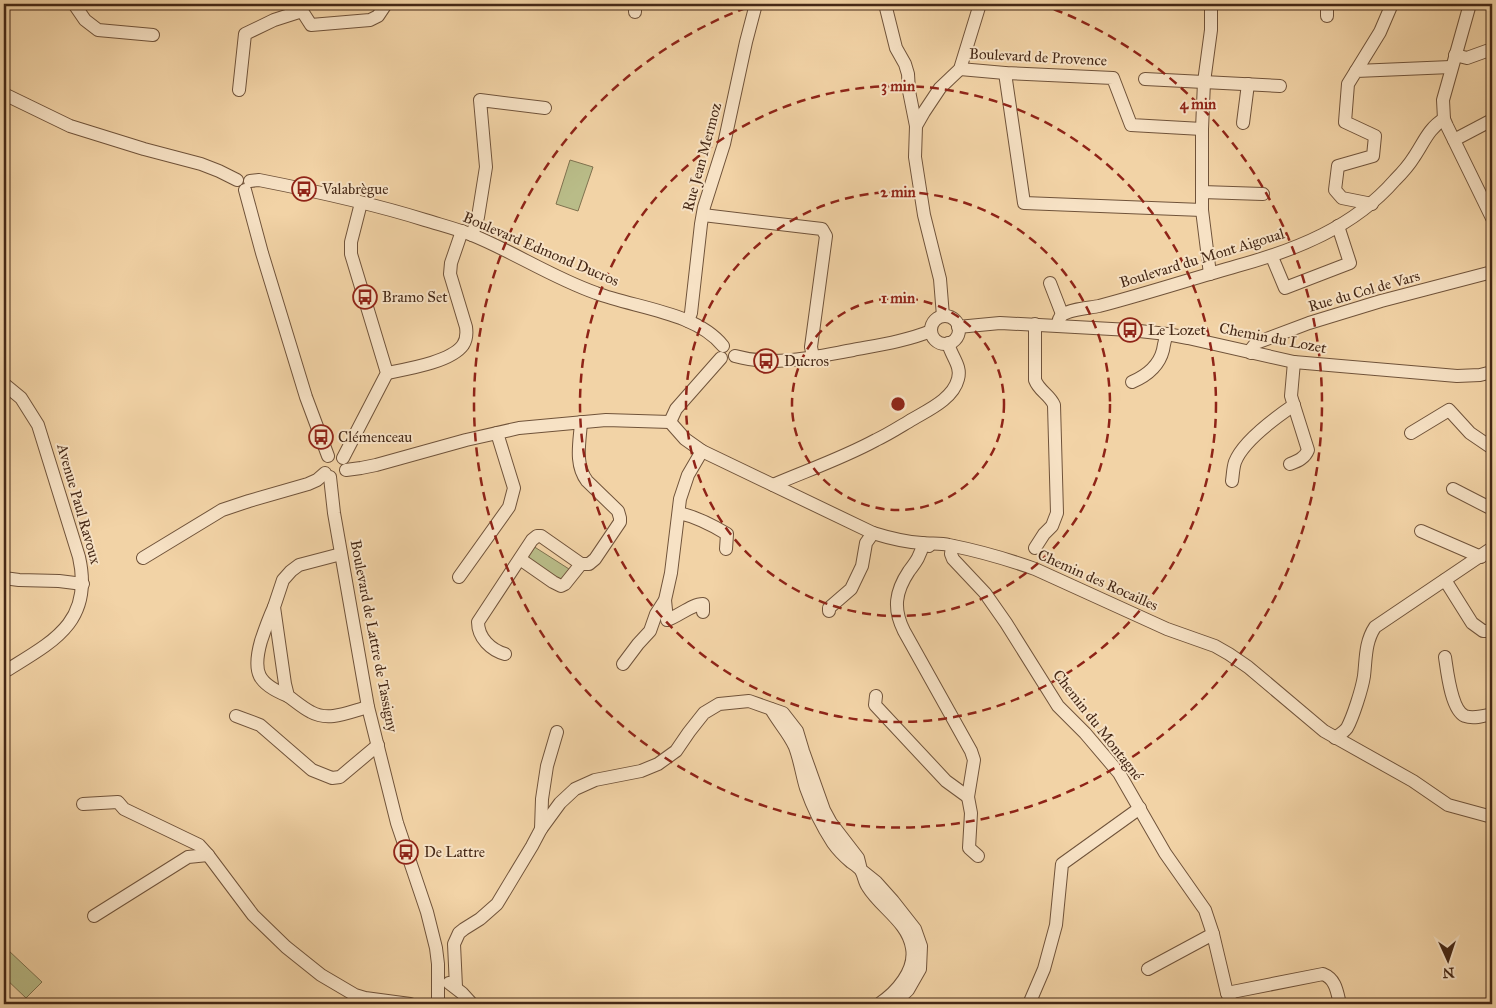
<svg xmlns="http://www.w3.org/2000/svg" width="1496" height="1008" viewBox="0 0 1496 1008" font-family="'IM FELL Great Primer',serif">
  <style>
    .green { fill: #b9bc88; stroke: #7f724f }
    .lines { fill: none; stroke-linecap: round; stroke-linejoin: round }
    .minor-casing { stroke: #70533a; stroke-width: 14 }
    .minor { stroke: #f7e2c5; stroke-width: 12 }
    .ring { fill: none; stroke: #8f2418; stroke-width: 2.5; stroke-dasharray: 9 6 }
    .labels { text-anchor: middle; stroke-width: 4; stroke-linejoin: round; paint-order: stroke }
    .street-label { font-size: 15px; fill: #452816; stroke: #f7e2c5 }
    .poi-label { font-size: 15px; fill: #452816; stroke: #f7e2c5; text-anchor: start }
    .centre { fill: #8f2418; stroke: #f7e2c5; stroke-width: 2.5 }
    .ring-label { font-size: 15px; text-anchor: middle; font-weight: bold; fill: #8f2418; stroke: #f7e2c5; stroke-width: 4; stroke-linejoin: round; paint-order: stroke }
  </style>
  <rect width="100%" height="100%" fill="#f2d3a6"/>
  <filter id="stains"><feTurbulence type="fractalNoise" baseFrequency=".004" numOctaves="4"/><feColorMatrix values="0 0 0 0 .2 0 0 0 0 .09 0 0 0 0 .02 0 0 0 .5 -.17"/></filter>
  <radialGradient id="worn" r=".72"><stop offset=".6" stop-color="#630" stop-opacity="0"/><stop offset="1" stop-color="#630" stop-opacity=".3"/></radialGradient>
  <!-- green -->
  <g class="green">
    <polygon points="570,160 593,167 578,211 556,204"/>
    <polygon points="533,546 569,569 561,581 526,557"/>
    <polygon points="8,950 42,982 26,998 4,977 4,955"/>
  </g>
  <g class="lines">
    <!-- minor casing -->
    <g class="minor-casing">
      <g id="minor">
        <polyline points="74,4 85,20 98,30 153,35"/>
        <polyline points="301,4 302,11 311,25 370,20 378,16 386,4"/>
        <polyline points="635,4 635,12"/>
        <polyline points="885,4 896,48 905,64 908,74 909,91 916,126 915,157 924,215 940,279 943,316"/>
        <polyline points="1327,4 1327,16"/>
        <polyline points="1470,4 1443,100 1444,119 1447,126 1492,218"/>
        <polyline points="1455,55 1467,58 1492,49"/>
        <polyline points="960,69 1005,73 1113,78 1131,125 1202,129"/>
        <polyline points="1356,71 1380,32 1392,4"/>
        <polyline points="1005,73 1024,203 1202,210"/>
        <polyline points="1145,79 1280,86"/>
        <polyline points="239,90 245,34 274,20 302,11"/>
        <polyline points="4,94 70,126 144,149 201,164 219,171 237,180"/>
        <polyline points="1243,123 1248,84"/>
        <polyline points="916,126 924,112 940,88 960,69 980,4"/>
        <polyline points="1454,140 1492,120"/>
        <path d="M250 181 259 180C315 191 371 203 425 220 441 225 457 229 472 235 514 252 553 278 596 293 635 308 696 312 723 346"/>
        <polyline points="245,190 262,253 306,397 328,456"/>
        <polyline points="1202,192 1263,194"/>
        <polyline points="1372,204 1342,198 1335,190 1338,166 1373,156 1375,136 1345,122 1348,84 1356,71 1451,67"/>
        <polyline points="703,215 822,229 826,236 811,347 813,357"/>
        <polyline points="472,235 478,217 486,167 480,100 545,108"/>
        <polyline points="1272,257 1285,288 1350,263 1338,226"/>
        <polyline points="1210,274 1202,210 1202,129 1204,82 1211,30 1211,4"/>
        <polyline points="1050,283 1062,314"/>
        <circle cx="945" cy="330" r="14"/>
        <polyline points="688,321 691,313 701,224 704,207 724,144 746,42 756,4"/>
        <path d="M1058 325C1058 321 1059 318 1062 315 1070 309 1089 308 1099 306 1145 294 1191 279 1237 266 1296 250 1354 227 1395 180 1402 173 1409 165 1414 157 1424 142 1429 128 1444 119"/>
        <polyline points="958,327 1000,323 1130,330 1167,334 1188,338 1294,362 1457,376 1480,375 1492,372"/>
        <polyline points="1251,353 1252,348 1256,343 1309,323 1381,301 1492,272"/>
        <path d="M735 356C774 367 814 357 853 350 879 345 906 341 931 331"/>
        <path d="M387 373C407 369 451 362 463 345 467 339 467 334 466 327L450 274 451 263 462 231"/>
        <path d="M1132 382C1146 376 1159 366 1163 350 1164 344 1165 339 1167 334"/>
        <path d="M4 384 21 398 38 425 79 557C94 623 52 642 4 672"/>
        <path d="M670 422 685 439 702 451 873 533C889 538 905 542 922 543 931 544 941 543 949 545 979 551 1007 559 1035 569L1167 629 1215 646 1229 654 1248 667 1324 731 1413 781 1448 805 1492 817"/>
        <polyline points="670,422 676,409 721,358"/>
        <polyline points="1411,433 1449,410 1470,433 1492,448"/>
        <polyline points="343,458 387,373 351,254 351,242 361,203"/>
        <path d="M1290 464C1298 461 1305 458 1308 450L1291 396 1294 362"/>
        <polyline points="346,470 361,468 376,465 466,440 519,428 606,420 670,422"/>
        <polyline points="330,477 334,513 368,707 397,823 427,912 436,948 438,964 438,1004"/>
        <path d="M1232 481C1233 474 1233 468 1235 462 1243 441 1275 418 1294 405"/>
        <path d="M773 485C808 470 843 458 876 440 889 434 901 426 913 419 928 410 953 399 958 379 962 366 951 356 948 343"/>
        <polyline points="1453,489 1492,509"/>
        <path d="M679 513C697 517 712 525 727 534L726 549"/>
        <polyline points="1421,531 1481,557"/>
        <path d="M929 546 923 543C921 555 916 562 909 571 895 592 893 609 904 631L971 751 974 760 968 797 971 813 969 848 978 856"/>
        <polyline points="952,546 951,554 953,559 985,593 1006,623 1058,706 1085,733 1119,773 1165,853 1205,910 1213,934 1227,993 1232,1004"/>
        <path d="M1035 548 1044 534 1052 526 1057 513 1054 405C1050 395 1039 391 1035 380V324"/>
        <path d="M341 554 299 565 291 571 283 580 274 607 285 684 288 696C295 701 303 708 311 712 329 722 349 712 368 707"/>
        <polyline points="143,558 222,510 249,501 308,484 317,480 325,473"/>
        <polyline points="520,559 553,582 561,586 565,584 581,564"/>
        <polyline points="459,577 509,507 514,488 497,433"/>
        <polyline points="4,578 19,580 59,581 83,584"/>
        <polyline points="1445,580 1472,623 1483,631 1492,631"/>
        <path d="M665 600 667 620C679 616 692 604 703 604V612"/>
        <path d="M274 607C269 618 265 629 261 641 252 673 258 684 288 696"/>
        <polyline points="829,611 829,608 851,589 862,566 866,543 873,533"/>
        <path d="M505 654C491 650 478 638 478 622L532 540 537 536H541L581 564H589L595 559 620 522V518L618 511 587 481C574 464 580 441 581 422"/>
        <path d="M1445 657C1447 670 1451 710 1465 716 1473 719 1484 716 1492 714"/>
        <polyline points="623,664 638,644 650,631 656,614 665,600 671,573 680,499 688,475 702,451"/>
        <polyline points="876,696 875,705 946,781 968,797"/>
        <path d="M771 709C778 722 789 733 795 747 800 760 802 775 806 788 813 808 822 826 833 843 838 850 845 857 851 862 854 864 858 867 860 869 864 874 864 882 868 887 881 908 908 922 912 948 916 970 897 992 879 1004"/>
        <polyline points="236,716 260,725 312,770 332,778 340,777 378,745"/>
        <path d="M1335 738C1339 735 1344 732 1347 728 1353 717 1362 689 1364 676 1366 659 1365 642 1375 627L1492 548"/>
        <polyline points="83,804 118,802 124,809 199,845 208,855 253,915 286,947 321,975 355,995 365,998 410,1004"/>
        <polyline points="541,829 542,799 547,766 557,732"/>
        <polyline points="94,916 188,857 208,855"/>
        <polyline points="1148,969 1213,934"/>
        <polyline points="449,983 462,993 472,1004"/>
        <polyline points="456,987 454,944 459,933 464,929 480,919 497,904 532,846 541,829 560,803 575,789 595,780 641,771 658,764 676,751 689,732 704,713 719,704 749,701 783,713 797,731 803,751 824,810 831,823 858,858 861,870 876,882 893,901 915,929 921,946 920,969 908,990 893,1004"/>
        <path d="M1227 993 1323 974C1336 979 1337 992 1340 1004"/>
        <polyline points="1029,1004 1044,969 1056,925 1062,864 1140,808"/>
      </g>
    </g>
    <!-- minor -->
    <use href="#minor" class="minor"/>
  </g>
  <!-- distance rings -->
  <g class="ring">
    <circle cx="898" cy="404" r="106"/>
    <circle cx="898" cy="404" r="212"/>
    <circle cx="898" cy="404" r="318"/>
    <path d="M1040 4A424 424 0 1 1 756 4"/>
  </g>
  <!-- icons -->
  <defs>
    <g id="bus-ring" transform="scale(1.25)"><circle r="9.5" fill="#f7e2c5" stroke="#8f2418" stroke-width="1.5"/><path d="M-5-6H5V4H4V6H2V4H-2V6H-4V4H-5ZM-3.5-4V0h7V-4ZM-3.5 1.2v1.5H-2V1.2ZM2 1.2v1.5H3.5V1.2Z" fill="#8f2418"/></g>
  </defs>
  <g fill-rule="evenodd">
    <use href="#bus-ring" x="304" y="189"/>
    <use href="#bus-ring" x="365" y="297"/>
    <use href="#bus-ring" x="1130" y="330"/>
    <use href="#bus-ring" x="766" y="361"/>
    <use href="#bus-ring" x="321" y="437"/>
    <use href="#bus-ring" x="406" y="852"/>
  </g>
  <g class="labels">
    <!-- street labels -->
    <g class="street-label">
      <text transform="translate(1038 57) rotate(3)" y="5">Boulevard de Provence</text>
      <text transform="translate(702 157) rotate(-75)" y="5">Rue Jean Mermoz</text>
      <text transform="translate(541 249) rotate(23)" y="5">Boulevard Edmond Ducros</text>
      <text transform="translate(1202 258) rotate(-17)" y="5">Boulevard du Mont Aigoual</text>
      <text transform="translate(1364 291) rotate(-16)" y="5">Rue du Col de Vars</text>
      <text transform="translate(1273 338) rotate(11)" y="5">Chemin du Lozet</text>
      <text transform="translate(79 504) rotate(74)" y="5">Avenue Paul Ravoux</text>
      <text transform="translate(1098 580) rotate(24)" y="5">Chemin des Rocailles</text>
      <text transform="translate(374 636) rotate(79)" y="5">Boulevard de Lattre de Tassigny</text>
      <text transform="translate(1098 725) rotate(52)" y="5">Chemin du Montagné</text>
    </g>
    <!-- poi labels -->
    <g class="poi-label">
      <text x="322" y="194">Valabrègue</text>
      <text x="382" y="302">Bramo Set</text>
      <text x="1148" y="335">Le Lozet</text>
      <text x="784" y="366">Ducros</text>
      <text x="338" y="442">Clémenceau</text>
      <text x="424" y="857">De Lattre</text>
    </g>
  </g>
  <circle cx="898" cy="404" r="8" class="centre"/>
  <g class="ring-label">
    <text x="898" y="91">3 min</text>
    <text x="1198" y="109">4 min</text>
    <text x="898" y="197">2 min</text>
    <text x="898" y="303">1 min</text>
  </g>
  <!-- margin -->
  <rect width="1496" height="1008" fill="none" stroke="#f2d3a6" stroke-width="20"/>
  <rect x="5" y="5" width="1486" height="998" fill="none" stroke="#452816" stroke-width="2.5"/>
  <rect x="10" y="10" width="1476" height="988" fill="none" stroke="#452816"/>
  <!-- north arrow -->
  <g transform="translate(1448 960) rotate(177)" stroke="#f7e2c5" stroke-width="4" paint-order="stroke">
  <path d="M0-4L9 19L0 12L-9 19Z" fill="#452816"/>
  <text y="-8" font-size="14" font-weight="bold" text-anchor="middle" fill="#452816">N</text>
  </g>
  <rect width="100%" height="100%" filter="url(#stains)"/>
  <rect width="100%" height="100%" fill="url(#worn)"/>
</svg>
